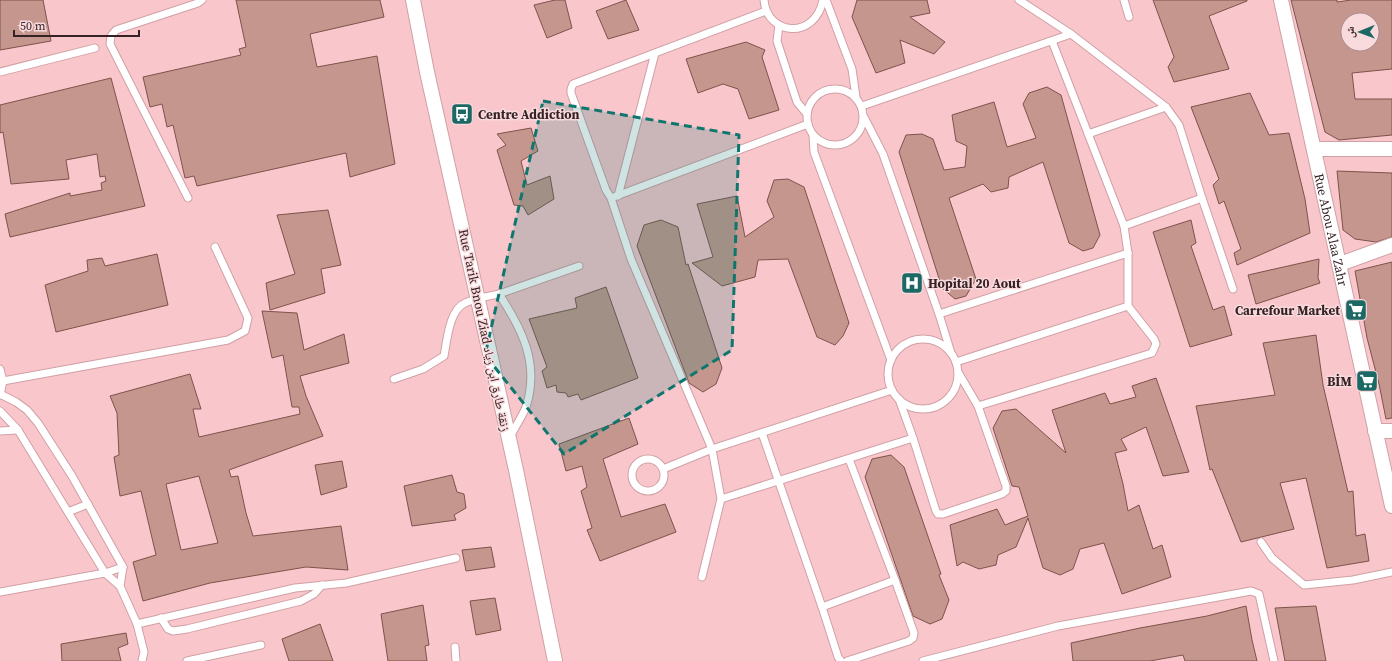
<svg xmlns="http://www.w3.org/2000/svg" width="1392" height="661" viewBox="0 0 1392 661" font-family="'Source Serif 4','Noto Naskh Arabic',serif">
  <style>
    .building { fill: #c5968d; stroke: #7d534b; fill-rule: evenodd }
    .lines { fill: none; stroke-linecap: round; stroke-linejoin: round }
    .lane-casing { stroke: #d0a0a5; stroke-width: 9 }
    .street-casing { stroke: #d0a0a5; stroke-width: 16 }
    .lane { stroke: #fff; stroke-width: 7 }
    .street { stroke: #fff; stroke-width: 14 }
    .marked { fill: #0f766e; fill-opacity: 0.2; stroke: #0f766e; stroke-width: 3; stroke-dasharray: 8 5; stroke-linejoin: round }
    .labels { text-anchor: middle; stroke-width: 3; stroke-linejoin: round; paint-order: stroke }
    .poi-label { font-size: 13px; font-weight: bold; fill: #352224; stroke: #f9dadd; text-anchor: start }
    .street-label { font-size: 13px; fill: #352224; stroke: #f9dadd }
  </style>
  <rect width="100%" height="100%" fill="#f9c6cc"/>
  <!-- building -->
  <g class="building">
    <polygon points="0,0 43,0 51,41 0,50"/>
    <polygon points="236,0 380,0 384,17 310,34 317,67 377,56 395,164 350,177 346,153 197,186 194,176 185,178 173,125 167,127 162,104 150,107 143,77 241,55 239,49 246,47"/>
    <polygon points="555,0 565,0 572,28 547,38 534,5"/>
    <polygon points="626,0 639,30 608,39 596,11"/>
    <polygon points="857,0 927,0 930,13 910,17 945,42 934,54 900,40 905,63 876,73 852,17"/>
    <polygon points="1153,0 1247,0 1247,1 1209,16 1229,69 1174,82 1168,67 1174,57"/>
    <path d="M1291 0H1337V2L1351 0H1392V69L1352 73 1355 99H1392V135L1339 140 1325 132ZM1348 20H1372V44H1348Z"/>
    <polygon points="746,42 765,50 762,57 779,110 749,119 738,89 723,84 698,93 686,59"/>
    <polygon points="111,78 145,206 10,237 5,214 70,193 70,196 102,190 101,183 106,181 105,176 100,177 97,154 66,160 69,179 11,184 3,132 0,133 0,105"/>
    <polygon points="1047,87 1061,95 1100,235 1093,248 1083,251 1069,243 1043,162 1009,177 1008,188 991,192 983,184 949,198 976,279 966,296 955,299 942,288 899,152 906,135 922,134 933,139 944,170 965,167 967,146 956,141 952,115 994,102 1007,147 1036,138 1023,104 1029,93"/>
    <polygon points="1250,93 1269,135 1289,133 1305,199 1310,233 1237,265 1234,253 1241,249 1224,201 1219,204 1213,185 1219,179 1191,107"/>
    <polygon points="531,128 538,151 521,161 527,185 550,176 554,199 528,215 523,206 514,205 497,150 506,145 497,134"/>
    <polygon points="1337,171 1392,173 1392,237 1376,242 1355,239 1343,230"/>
    <polygon points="788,179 804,187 849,323 843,336 835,345 817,337 788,259 758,260 755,277 722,286 692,263 713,257 697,204 737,196 745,237 774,217 767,201 774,180"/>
    <polygon points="328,210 341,265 321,269 325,293 270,310 266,283 295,274 277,215"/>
    <polygon points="661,220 678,227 686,265 688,264 722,368 716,384 703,392 689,383 637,246 644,225"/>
    <polygon points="1191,220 1196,243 1191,246 1213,310 1224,306 1232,335 1190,347 1153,232"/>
    <polygon points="157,254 168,305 56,332 45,285 88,271 87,260 102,258 105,266"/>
    <polygon points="1319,259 1318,278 1320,283 1256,304 1248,275"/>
    <polygon points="1392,262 1392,418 1386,419 1379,384 1367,338 1355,271"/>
    <polygon points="606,287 638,378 581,400 578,394 568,397 566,393 557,392 556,385 547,388 542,371 547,367 529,319 577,308 575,298"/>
    <path d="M262 311 297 313 304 350 344 334 349 363 300 376 306 396 323 436 229 470 231 477 238 476 246 513 253 536 341 526 348 570 306 567 210 583 143 601 133 562 156 555 141 491 120 496 114 457 119 455 117 413 110 396 190 374 201 409H193L199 437 300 414 299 407H292L283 355 272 358ZM199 476 218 543 181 550 166 484Z"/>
    <polygon points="1316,335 1323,385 1348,492 1353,491 1356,536 1365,534 1369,561 1327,568 1306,478 1280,483 1294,529 1241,542 1212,469 1210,470 1196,406 1275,395 1263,343"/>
    <polygon points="1156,378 1189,472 1163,476 1146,427 1121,439 1127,450 1115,453 1123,484 1128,511 1139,505 1153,549 1162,545 1171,577 1122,594 1104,543 1080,549 1073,569 1060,575 1043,568 1028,518 1016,547 998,555 996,565 979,569 963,562 957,566 950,525 997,509 1005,525 1028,516 1019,487 1012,486 993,428 1002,411 1016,409 1066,453 1052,410 1105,393 1110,404 1136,397 1132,386"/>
    <polygon points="629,418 638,444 603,459 621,517 665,504 676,532 600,561 587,530 592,528 581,491 587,487 582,466 566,471 559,444"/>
    <polygon points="891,455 904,467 941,574 939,575 949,600 942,619 930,624 913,616 865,477 872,459"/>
    <polygon points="342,461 347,487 321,495 315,465"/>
    <polygon points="452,475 457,492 464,494 466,508 454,515 456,520 412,526 404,486"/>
    <polygon points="491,547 495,567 466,571 462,550"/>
    <polygon points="495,598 501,630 476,635 470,601"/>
    <polygon points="423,605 429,645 425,646 427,661 388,661 381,614"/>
    <polygon points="1246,606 1252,640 1257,661 1185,661 1183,655 1150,661 1073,661 1071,643 1140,628 1207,616"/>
    <polygon points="1316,606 1326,661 1285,661 1275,608"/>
    <polygon points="320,624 333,661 289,661 282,639"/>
    <polygon points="126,633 128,644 118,648 121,661 62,661 61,644"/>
  </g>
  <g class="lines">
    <!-- lane casing -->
    <g class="lane-casing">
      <g id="lane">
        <path d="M764 0C767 36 815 40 823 0"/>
        <polyline points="826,0 852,69 856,97"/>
        <polyline points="1124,0 1129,17"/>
        <polyline points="766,11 573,84 571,89 571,93 606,190 611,198 808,124"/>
        <polyline points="779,25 777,41 797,102 807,114"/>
        <polyline points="1052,41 1124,226"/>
        <polyline points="0,72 95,48"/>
        <circle cx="835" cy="117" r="28"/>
        <polyline points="862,106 1071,34"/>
        <polyline points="864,117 883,154 939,314 951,353"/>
        <polyline points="1088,134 1166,107"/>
        <polyline points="813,135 814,152 891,360"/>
        <polyline points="618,196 655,53"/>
        <polyline points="188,198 110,44 111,36 116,30 198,3 202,0"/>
        <polyline points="611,198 631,259 712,449 663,469"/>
        <polyline points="1202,198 1233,289"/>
        <polyline points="499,294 579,266"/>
        <polyline points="939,314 1128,253"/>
        <circle cx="923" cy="374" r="35"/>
        <polyline points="956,362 1128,306 1128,253 1124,226 1202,198 1179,125 1166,107 1071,34 1019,0"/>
        <polyline points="0,369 3,381 0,395"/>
        <polyline points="958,372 978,406 1152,353 1156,344 1154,339 1128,306"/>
        <path d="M394 379 423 369 444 356C447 341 449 310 465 303 476 298 488 296 499 294 522 329 540 364 526 407 522 417 515 427 510 437"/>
        <polyline points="3,381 228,340 245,331 248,318 215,247"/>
        <polyline points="892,390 712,449 721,499 913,438"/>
        <polyline points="0,394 16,402 27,410 38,423 72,476 123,567 120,586"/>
        <polyline points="899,399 913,438 936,511 938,514 943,514 1002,494 1006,491 1006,486 978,406"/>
        <polyline points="0,411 18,430 105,573 120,586 137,624 144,652 142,661"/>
        <polyline points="0,431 18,430"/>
        <polyline points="762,433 822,607 895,580 849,459"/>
        <circle cx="648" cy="475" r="16"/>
        <polyline points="68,512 88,504"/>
        <polyline points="1261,542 1272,558 1304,585 1353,580 1392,572"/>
        <polyline points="702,577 721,499"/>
        <polyline points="0,592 105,573 123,567"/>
        <polyline points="822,607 838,657 841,661"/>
        <polyline points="161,618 168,629 173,631 187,629 301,601 314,594 322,585"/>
        <polyline points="137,624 295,588 346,583 456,558"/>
        <polyline points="455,647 456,661"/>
        <polyline points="187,661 261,645"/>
        <polyline points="847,661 909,641 913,638 914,633 895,580"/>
        <polyline points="923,661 1058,626 1251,591 1259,594 1274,661"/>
      </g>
    </g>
    <!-- street casing -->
    <g class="street-casing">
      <g id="street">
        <polyline points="413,0 427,72 516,470 555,661"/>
        <path id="s1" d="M1281 0 1392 506"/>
        <polyline points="1314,149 1392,149"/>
        <polyline points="1340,264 1392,245"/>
        <polyline points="1375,431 1392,431"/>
      </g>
    </g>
    <!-- lane -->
    <use href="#lane" class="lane"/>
    <!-- street -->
    <use href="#street" class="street"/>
  </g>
  <!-- marked area -->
  <path class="marked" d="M543 101 739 135 732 350 564 454 485 355Z"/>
  <!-- icons -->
  <defs>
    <g id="bus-square" transform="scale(1.15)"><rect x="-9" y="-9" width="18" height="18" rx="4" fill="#1c6865" stroke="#f9dadd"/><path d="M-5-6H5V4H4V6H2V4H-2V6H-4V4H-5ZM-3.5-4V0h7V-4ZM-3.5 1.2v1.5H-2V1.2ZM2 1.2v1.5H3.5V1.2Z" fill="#fff"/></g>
    <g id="hospital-square" transform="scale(1.15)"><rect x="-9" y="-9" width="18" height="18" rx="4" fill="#1c6865" stroke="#f9dadd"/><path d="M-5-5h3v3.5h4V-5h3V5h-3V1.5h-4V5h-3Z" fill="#fff"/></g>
    <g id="supermarket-square" transform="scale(1.15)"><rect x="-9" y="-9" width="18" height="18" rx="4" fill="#1c6865" stroke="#f9dadd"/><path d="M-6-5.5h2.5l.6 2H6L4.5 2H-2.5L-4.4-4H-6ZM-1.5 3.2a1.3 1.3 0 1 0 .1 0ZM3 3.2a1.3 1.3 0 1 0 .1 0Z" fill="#fff"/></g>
  </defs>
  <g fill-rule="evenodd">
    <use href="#bus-square" x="462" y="114"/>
    <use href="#hospital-square" x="912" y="283"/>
    <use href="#supermarket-square" x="1356" y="310"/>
    <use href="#supermarket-square" x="1367" y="381"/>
  </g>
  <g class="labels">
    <!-- poi labels -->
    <g class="poi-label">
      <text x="478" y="119">Centre Addiction</text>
      <text x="928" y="288">Hopital 20 Aout</text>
      <text x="1340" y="315" text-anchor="end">Carrefour Market</text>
      <text x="1352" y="386" text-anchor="end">BİM</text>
    </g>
    <!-- street labels -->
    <g class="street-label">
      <text dy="5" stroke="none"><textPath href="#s1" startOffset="235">Rue Abou Alaa Zahr</textPath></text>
      <text transform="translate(485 330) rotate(78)" y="5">Rue Tarik Bnou Ziad زنقة طارق ابن زياد</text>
    </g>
  </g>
  <!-- north arrow -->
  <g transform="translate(1360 32) rotate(269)"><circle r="19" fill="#f9dadd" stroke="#ab9093"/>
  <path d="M0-3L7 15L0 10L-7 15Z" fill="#1c6865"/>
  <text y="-6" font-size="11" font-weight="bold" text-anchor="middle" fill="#352224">ش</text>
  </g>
  <!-- scale -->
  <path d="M14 30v6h125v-6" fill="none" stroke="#352224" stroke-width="2"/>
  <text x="20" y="30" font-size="12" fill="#352224" stroke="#f9dadd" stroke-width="3" paint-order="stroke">50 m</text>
</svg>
